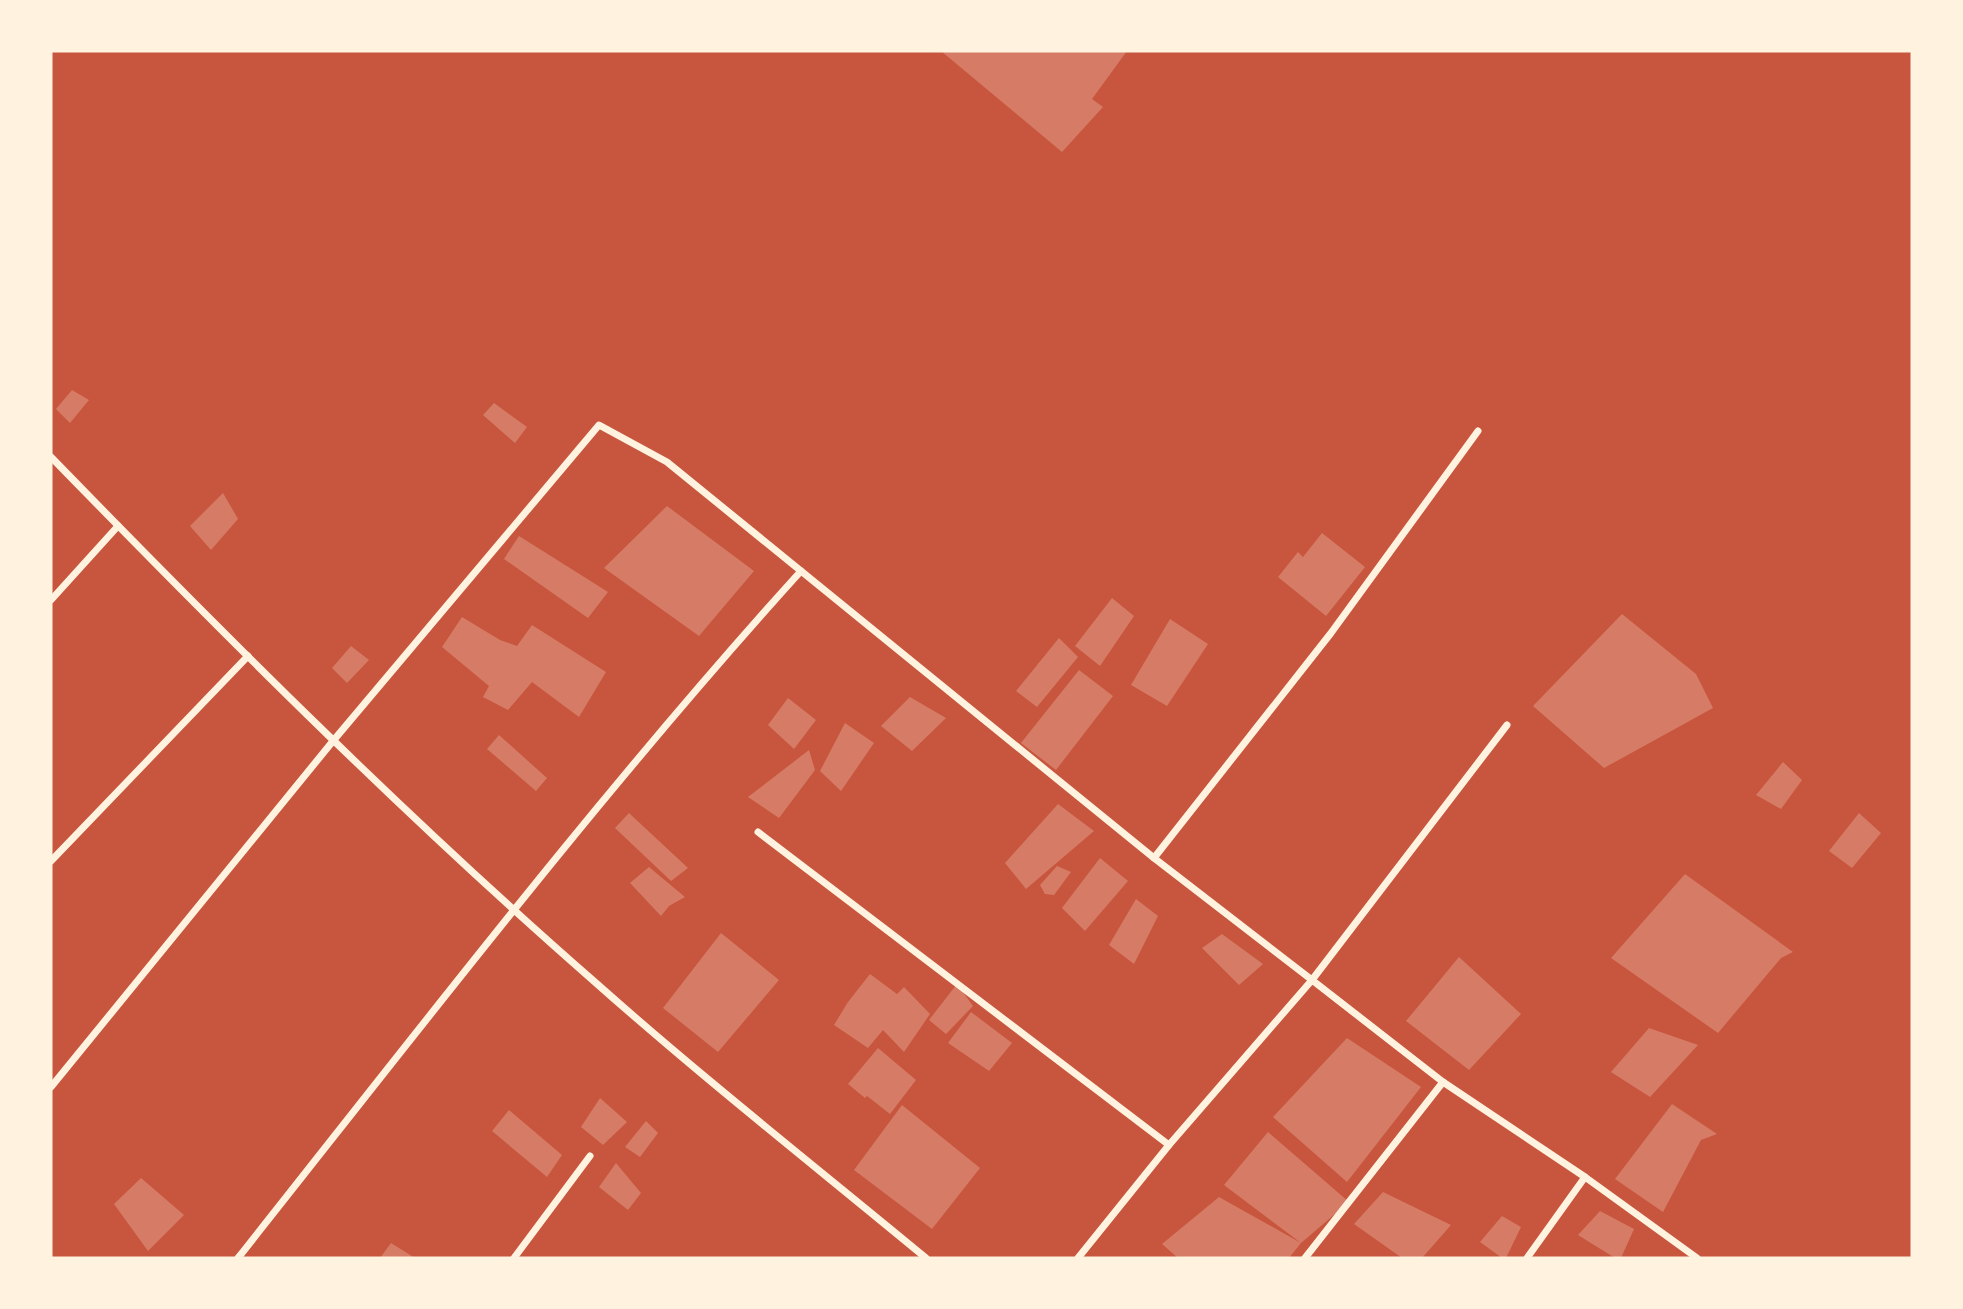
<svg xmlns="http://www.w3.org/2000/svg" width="1963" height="1309" viewBox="0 0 1963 1309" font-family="'Fira Sans Condensed',sans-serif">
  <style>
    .building { fill: #d67c66 }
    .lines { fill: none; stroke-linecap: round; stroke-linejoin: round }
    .minor { stroke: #fff3e0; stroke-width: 7 }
  </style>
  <rect width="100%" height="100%" fill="#c8553d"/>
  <!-- building -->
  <g class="building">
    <polygon points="941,51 1127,51 1092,99 1103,107 1062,152"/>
    <polygon points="72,390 89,400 70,423 56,409"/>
    <polygon points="494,403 527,427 515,443 483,415"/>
    <polygon points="223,493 238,519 211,550 190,526"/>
    <polygon points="667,506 754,571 699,636 604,568"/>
    <polygon points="1322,533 1365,567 1326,616 1278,577 1298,552 1303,557"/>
    <polygon points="519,536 608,592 588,618 504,559"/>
    <polygon points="1112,598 1134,616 1100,666 1075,646"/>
    <polygon points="1622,614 1696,674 1713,708 1604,768 1533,706"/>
    <polygon points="462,617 500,640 517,646 532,625 606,672 579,717 532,682 508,710 483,697 489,686 442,647"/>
    <polygon points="1170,619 1208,644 1167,706 1131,685"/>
    <polygon points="1059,638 1078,657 1037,707 1016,691"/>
    <polygon points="351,646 369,660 347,683 332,668"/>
    <polygon points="1079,670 1113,696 1056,770 1021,743"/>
    <polygon points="910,697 946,718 912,751 881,726"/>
    <polygon points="788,698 816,720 794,749 768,725"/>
    <polygon points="845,723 874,743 841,791 820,771"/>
    <polygon points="499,735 547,778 536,791 487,749"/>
    <polygon points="809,750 815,770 779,818 748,797"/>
    <polygon points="1783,762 1802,780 1781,809 1756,795"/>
    <polygon points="1058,804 1094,831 1026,889 1005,863"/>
    <polygon points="629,813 688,868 671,881 615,828"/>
    <polygon points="1859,813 1881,833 1852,868 1829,851"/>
    <polygon points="1100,858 1128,881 1085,931 1062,908"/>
    <polygon points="1057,866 1071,872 1054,895 1045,894 1040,885"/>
    <polygon points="649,867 685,897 669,906 661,916 630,883"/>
    <polygon points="1685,874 1793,952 1781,958 1718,1033 1611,958"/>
    <polygon points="1136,899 1158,916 1134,964 1109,945"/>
    <polygon points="721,933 779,980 718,1052 663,1008"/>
    <polygon points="1222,934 1263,964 1239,985 1202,948"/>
    <polygon points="1459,957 1521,1014 1469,1070 1406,1021"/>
    <polygon points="870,974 897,994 904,987 930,1014 904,1052 883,1030 868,1048 834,1025 848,1002"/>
    <polygon points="957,984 973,1006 946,1034 929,1020"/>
    <polygon points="971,1012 1012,1043 989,1071 948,1043"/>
    <polygon points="1649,1028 1698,1045 1650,1097 1611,1072"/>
    <polygon points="1347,1038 1421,1087 1347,1182 1273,1117"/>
    <polygon points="878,1048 916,1080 890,1114 867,1096 865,1098 848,1084"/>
    <polygon points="600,1098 627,1122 603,1145 581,1127"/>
    <polygon points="1672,1104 1717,1134 1701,1140 1663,1212 1615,1179"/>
    <polygon points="902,1105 980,1168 932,1229 854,1170"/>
    <polygon points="509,1110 562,1155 547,1177 492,1131"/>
    <polygon points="646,1121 658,1133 640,1157 625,1147"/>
    <polygon points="1268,1132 1349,1202 1301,1243 1289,1258 1178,1258 1162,1244 1219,1197 1301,1243 1224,1185"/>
    <polygon points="616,1163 641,1193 628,1210 599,1187"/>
    <polygon points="141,1178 184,1215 148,1251 114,1204"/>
    <polygon points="1383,1192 1451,1225 1422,1258 1402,1258 1354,1224"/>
    <polygon points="1600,1211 1634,1229 1621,1258 1615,1258 1578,1235"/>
    <polygon points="1502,1216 1521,1227 1506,1258 1502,1258 1480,1242"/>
    <polygon points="391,1243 415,1258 380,1258"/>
  </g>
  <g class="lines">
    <!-- minor -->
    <g class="minor">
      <path d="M51 457C227 638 406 817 596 983 703 1078 816 1167 926 1258"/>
      <polyline points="51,600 118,526"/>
      <polyline points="758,832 1169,1145"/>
      <polyline points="1154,858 1331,633 1478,431"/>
      <polyline points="51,861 248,656"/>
      <polyline points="51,1087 333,741 599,425 667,462 1154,858 1312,980 1507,725"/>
      <polyline points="1585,1177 1697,1258"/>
      <path d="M238 1258C422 1026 602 791 801 571"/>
      <polyline points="514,1258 590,1156"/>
      <polyline points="1078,1258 1169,1145 1312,980 1443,1082 1585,1177 1527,1258"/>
      <polyline points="1305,1258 1443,1082"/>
    </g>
  </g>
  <!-- border -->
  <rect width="1963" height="1309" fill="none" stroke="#fff3e0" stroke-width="105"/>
</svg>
